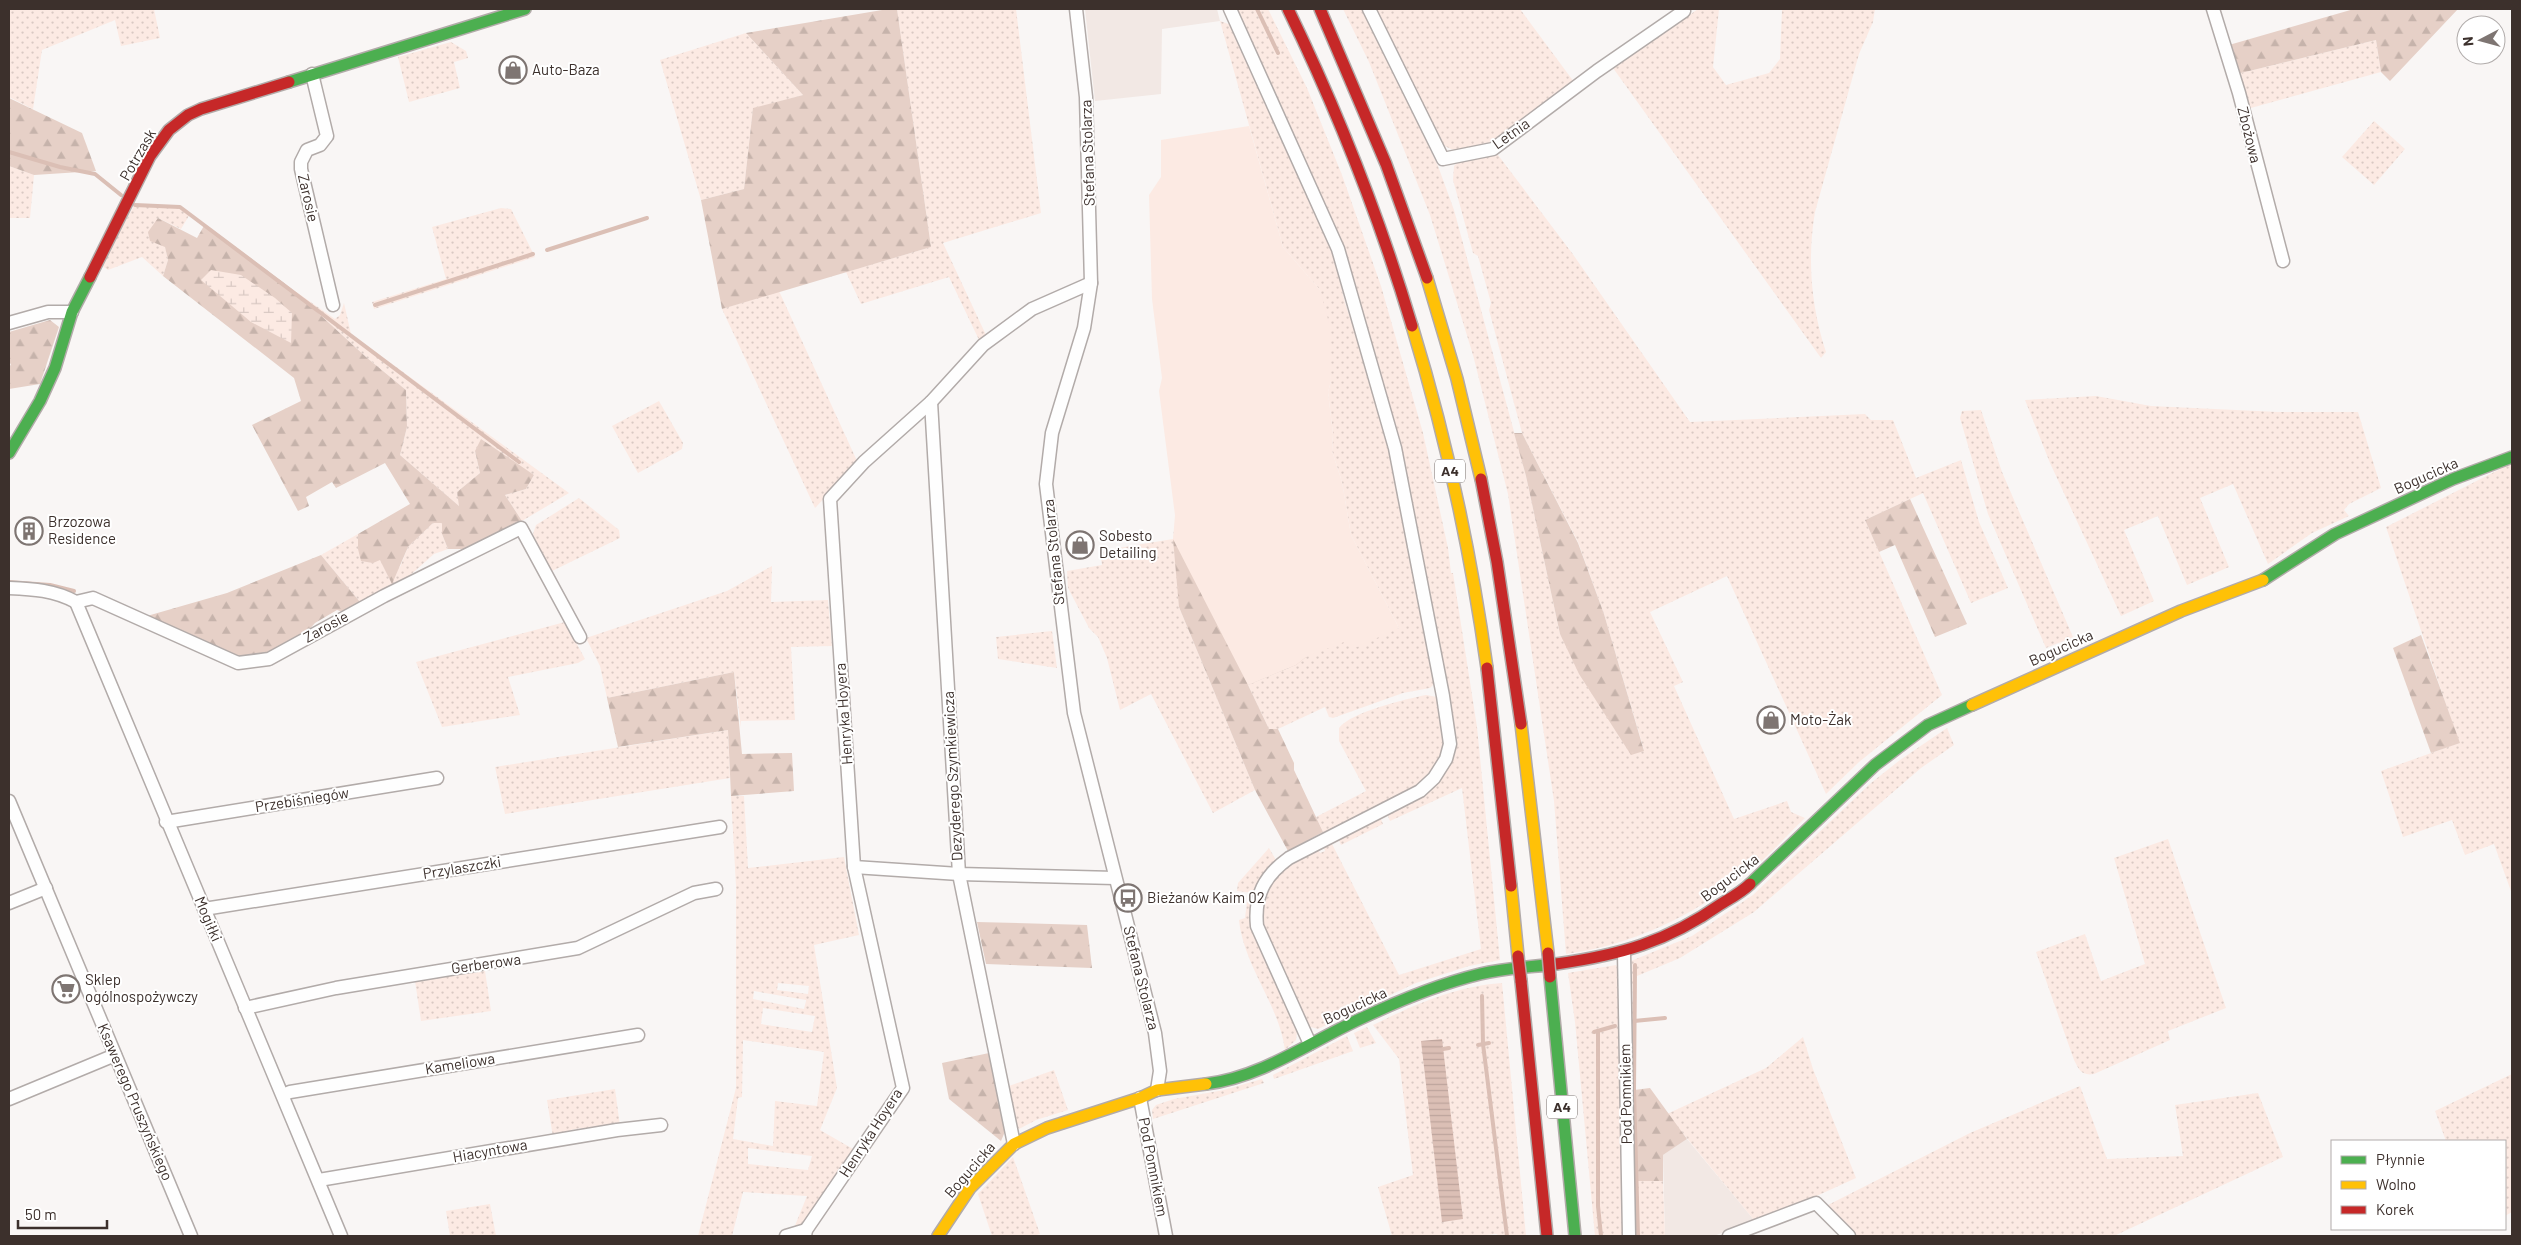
<svg xmlns="http://www.w3.org/2000/svg" width="2521" height="1245" viewBox="0 0 2521 1245" font-family="Barlow,sans-serif">
  <style>
    .built { fill: #f2e8e4 }
    .green { fill: url(#green-dots); fill-rule: evenodd }
    .forest { fill: url(#forest-firs) }
    .wetland { fill: url(#wetland-marsh) }
    .pitch { fill: #fceae3 }
    .water { fill: url(#water-rules) }
    .lines { fill: none; stroke-linecap: round; stroke-linejoin: round }
    .stream { stroke: #dbbfb5; stroke-width: 4 }
    .street-casing { stroke: #b2aba9; stroke-width: 15 }
    .fast-casing { stroke: #b2aba9; stroke-width: 14 }
    .slow-casing { stroke: #b2aba9; stroke-width: 14 }
    .jam-casing { stroke: #b2aba9; stroke-width: 14 }
    .street { stroke: #fefefe; stroke-width: 12 }
    .fast { stroke: #4caf50; stroke-width: 11 }
    .slow { stroke: #ffc107; stroke-width: 11 }
    .jam { stroke: #c62828; stroke-width: 11 }
    .jam-bridge-casing { stroke: #b2aba9; stroke-width: 14; stroke-linecap: butt }
    .jam-bridge { stroke: #c62828; stroke-width: 11 }
    .labels { text-anchor: middle; stroke-width: 4; stroke-linejoin: round; paint-order: stroke }
    .shield { fill: #fff; stroke: #766e6b; stroke-width: 1 }
    .shield-label { font-size: 14px; font-weight: bold; fill: #3c302c }
    .poi-label { font-size: 15px; fill: #3c302c; stroke: #fff; text-anchor: start }
    .street-label { font-size: 15px; fill: #3c302c; stroke: #fff }
  </style>
  <defs>
    <pattern id="green-dots" width="8" height="8" patternUnits="userSpaceOnUse" patternTransform="scale(1.25)"><rect width="8" height="8" fill="#fceae3"/><path d="M2 2h.1M6 6h.1" fill="none" stroke="#d9c9c3" stroke-width="1.8" stroke-linecap="round"/></pattern>
    <pattern id="forest-firs" width="22" height="20" patternUnits="userSpaceOnUse" patternTransform="scale(1.25)"><rect width="22" height="20" fill="#e6d0c7"/><path d="M5 1l3.5 6h-7zM16 11l3.5 6h-7z" fill="#c6b3ab"/></pattern>
    <pattern id="wetland-marsh" width="20" height="14" patternUnits="userSpaceOnUse" patternTransform="scale(1.25)"><rect width="20" height="14" fill="#fceae3"/><path d="M1 5h8M5 5V1M11 12h8M15 12V8" fill="none" stroke="#d9c9c3"/></pattern>
    <pattern id="water-rules" width="6" height="5" patternUnits="userSpaceOnUse" patternTransform="scale(1.25)"><rect width="6" height="5" fill="#dbbfb5"/><path d="M0 2.5h6" fill="none" stroke="#bda49c"/></pattern>
  </defs>
  <rect width="100%" height="100%" fill="#f9f6f5"/>
  <!-- built -->
  <g class="built">
    <polygon points="1085,9 1217,9 1220,21 1162,29 1161,94 1095,101"/>
    <polygon points="1687,1139 1754,1220 1714,1236 1665,1236 1663,1155"/>
  </g>
  <!-- green -->
  <g class="green">
    <polygon points="9,9 154,9 160,38 121,46 115,20 42,50 33,109 9,97"/>
    <polygon points="897,9 1016,9 1041,213 943,243 986,335 980,342 949,277 861,304 846,272 931,247"/>
    <polygon points="1235,9 1268,9 1307,88 1342,175 1381,286 1423,433 1448,548 1451,573 1453,573 1477,727 1500,960 1469,966 1416,983 1318,1029 1307,1026 1263,927 1263,896 1283,867 1318,848 1320,853 1325,851 1323,845 1331,842 1399,975 1481,949 1462,788 1390,821 1387,814 1433,789 1452,757 1415,529 1341,246"/>
    <path d="M1343 9H1363L1438 166 1454 210 1526 476 1560 634 1644 750 1604 614 1578 542 1522 433 1489 310 1491 303 1478 256 1473 253 1453 180 1454 166 1459 161 1481 158 1495 151 1572 253 1690 422 1865 414 1871 420H1893L1916 478 1961 460 1979 522 2008 588 1971 603 1923 493 1865 520 1942 695 1859 762 1826 794 1727 576 1650 612 1683 682 1674 686 1734 819 1787 801 1791 812 1805 818C1785 837 1766 859 1744 876 1692 916 1632 945 1566 954L1554 801 1508 494 1473 355 1430 215 1369 62Z"/>
    <polygon points="1374,9 1520,9 1574,82 1485,147 1456,151 1442,145"/>
    <path d="M1698 9H1719L1713 67 1726 85 1769 73 1780 59 1782 9H1875L1873 22 1859 54 1815 212C1807 259 1811 306 1826 352L1821 358 1613 68Z"/>
    <path d="M1220 21 1231 25 1338 259C1340 282 1344 312 1358 331L1392 449 1435 678 1434 684 1430 688 1403 693 1333 718 1329 717 1325 707 1278 729H1269L1248 685 1296 665 1179 607 1255 790 1213 813 1151 694 1120 710 1107 658 1098 637 1089 628 1068 588 1067 571 1102 565 1100 551 1173 539 1175 515 1344 641 1399 628 1351 535 1342 482 1332 451 1333 434 1328 392 1331 381 1320 290 1283 247Z"/>
    <polygon points="746,33 803,95 753,109 744,189 701,200 660,60"/>
    <polygon points="2376,40 2381,72 2247,109 2237,74"/>
    <polygon points="451,42 466,51 468,58 454,62 460,88 409,102 398,57"/>
    <polygon points="2374,121 2405,149 2374,185 2342,157"/>
    <polygon points="9,166 34,175 30,218 9,218"/>
    <polygon points="134,206 178,208 190,214 181,229 158,218 151,241 165,246 168,260 163,276 142,257 108,270 101,265"/>
    <polygon points="501,208 511,209 535,257 374,309 372,302 446,279 432,227"/>
    <polygon points="292,289 335,319 340,315 344,303 351,334 569,493 522,521 505,495 526,489 534,475 509,460 475,451 480,473 457,492 460,507 400,455 407,427 406,390 366,357"/>
    <polygon points="779,291 858,463 815,508 722,309"/>
    <polygon points="2096,396 2151,406 2278,412 2358,412 2381,488 2349,504 2344,510 2349,516 2312,533 2268,564 2233,484 2200,498 2229,567 2187,585 2158,516 2124,530 2154,601 2121,616 2050,463 2025,400"/>
    <polygon points="659,401 683,443 682,449 638,473 612,426"/>
    <polygon points="1981,410 2002,472 2073,637 2046,648 1988,514 1960,418 1962,411"/>
    <polygon points="2512,463 2512,894 2494,844 2465,855 2452,820 2403,837 2381,771 2459,743 2386,527"/>
    <polygon points="579,498 619,530 620,538 550,572 533,534 536,525"/>
    <polygon points="433,523 442,523 442,534 448,549 434,554 407,578 360,602 321,555 358,534 358,549 400,567 408,547"/>
    <polygon points="772,566 771,602 828,600 832,646 791,647 795,720 741,721 741,728 734,672 607,698 600,666 586,638 727,591"/>
    <polygon points="565,622 585,659 578,663 508,677 520,715 442,727 416,662"/>
    <polygon points="1052,631 1057,668 998,659 996,637"/>
    <path d="M1426 695 1437 697 1444 739 1442 753 1437 764 1420 786 1318 839 1317 836 1323 832 1316 817 1366 791 1339 741V728C1351 712 1406 699 1426 695Z"/>
    <polygon points="1947,728 1954,745 1921,768 1754,912 1680,958 1637,976 1634,1090 1636,1181 1663,1181 1665,1236 1632,1236 1629,1019 1633,999 1631,961 1692,936 1753,895 1871,783 1900,760"/>
    <polygon points="728,730 730,778 505,814 495,767"/>
    <path d="M731 796H744L748 868 844 857 859 935 814 945 837 1088 820 1130 853 1149 801 1225 794 1228 807 1196 743 1192 732 1236H698L736 1088V886ZM778 983 809 986 808 994 777 990ZM754 991 806 1000V1001L804 1009 753 999ZM763 1008 815 1016 812 1032 761 1024ZM743 1040 824 1052 817 1106 775 1101 773 1146 733 1139 738 1098 742 1097ZM748 1148 812 1156 808 1170 748 1164Z"/>
    <polygon points="1380,817 1383,824 1341,845 1338,838"/>
    <path d="M2168 839 2226 1008 2168 1031 2170 1040 2094 1074C2082 1076 2079 1070 2074 1060L2036 952 2085 934 2101 981 2145 964 2114 858Z"/>
    <polygon points="1269,848 1276,860 1260,877 1253,893 1237,891 1238,883"/>
    <path d="M1247 902 1251 903 1282 996 1297 1032 1296 1040 1285 1050C1279 1004 1244 967 1239 920L1245 918Z"/>
    <polygon points="1616,965 1618,968 1623,1236 1595,1236 1575,1022 1568,973"/>
    <polygon points="485,971 491,1011 421,1021 415,981"/>
    <path d="M1502 983 1526 1236H1500L1496 1234 1477 1236H1392L1378 1187 1413 1175 1399 1059 1373 1025C1414 1005 1456 986 1502 983Z"/>
    <polygon points="1367,1027 1376,1043 1360,1048 1354,1033"/>
    <polygon points="1347,1036 1353,1051 1274,1079 1273,1075"/>
    <polygon points="1803,1037 1813,1069 1856,1178 1799,1204 1754,1220 1667,1114 1766,1068"/>
    <polygon points="1054,1070 1068,1110 1036,1120 1019,1129 1017,1127 1009,1086"/>
    <polygon points="2512,1074 2512,1212 2505,1216 2505,1141 2446,1141 2435,1111"/>
    <polygon points="1262,1079 1264,1083 1153,1119 1152,1110 1156,1105 1174,1099 1224,1090"/>
    <polygon points="2080,1086 2107,1159 2183,1156 2175,1105 2258,1093 2283,1157 2114,1236 1856,1236 1826,1206 1970,1133"/>
    <polygon points="615,1089 620,1126 584,1132 581,1128 571,1130 569,1135 553,1137 547,1100"/>
    <polygon points="1013,1157 1040,1234 1034,1236 992,1236 978,1194"/>
    <polygon points="490,1204 496,1236 450,1236 446,1211"/>
  </g>
  <!-- forest -->
  <g class="forest">
    <polygon points="888,9 897,9 931,247 722,309 701,200 744,189 753,108 803,95 746,33"/>
    <polygon points="2354,9 2458,9 2390,81 2381,72 2376,40 2237,74 2229,45"/>
    <polygon points="9,98 82,133 96,171 34,175 9,166"/>
    <polygon points="158,218 197,238 205,224 292,289 366,357 406,390 407,427 400,455 459,506 457,492 480,473 475,451 481,439 534,475 526,489 505,495 522,521 468,549 448,549 442,534 442,523 433,523 408,547 392,584 380,560 373,563 361,561 358,549 358,534 410,504 385,463 336,488 332,482 306,497 309,506 298,511 252,425 301,401 294,378 163,276 168,260 165,247 150,241 148,232"/>
    <polygon points="50,320 59,327 40,384 9,389 9,366 11,365 9,361 9,332"/>
    <polygon points="1514,433 1522,433 1578,543 1604,614 1644,751 1631,755 1579,674 1560,634 1526,476"/>
    <polygon points="1910,499 1967,624 1935,637 1895,545 1879,552 1865,520"/>
    <polygon points="1173,539 1306,657 1296,665 1248,685 1269,729 1278,729 1294,763 1294,770 1323,832 1288,851 1255,790 1179,607"/>
    <polygon points="321,555 360,602 343,612 337,610 315,623 307,632 262,656 237,657 147,616 227,593"/>
    <polygon points="2421,635 2460,743 2431,753 2393,648"/>
    <polygon points="734,672 742,754 792,753 794,791 731,796 728,730 618,747 607,698"/>
    <polygon points="977,922 1087,925 1092,968 986,964"/>
    <polygon points="989,1053 1006,1129 1001,1141 949,1099 942,1063"/>
    <polygon points="1650,1088 1687,1139 1663,1155 1663,1181 1636,1181 1634,1090"/>
  </g>
  <!-- wetland -->
  <polygon class="wetland" points="211,270 241,275 275,298 292,313 291,343 251,322 201,280"/>
  <!-- pitch -->
  <polygon class="pitch" points="1249,126 1283,247 1320,290 1329,323 1331,381 1328,392 1333,434 1332,451 1342,482 1351,535 1399,628 1357,647 1344,642 1306,657 1296,665 1248,685 1173,539 1176,523 1159,391 1162,378 1152,299 1149,195 1161,177 1161,140"/>
  <!-- water -->
  <polygon class="water" points="1442,1039 1463,1219 1442,1222 1421,1041"/>
  <g class="lines">
    <!-- stream -->
    <g class="stream">
      <polyline points="1257,9 1278,53"/>
      <polyline points="9,152 60,167 95,174 121,195"/>
      <polyline points="135,205 180,207 519,462"/>
      <polyline points="547,250 647,218"/>
      <polyline points="375,305 533,254"/>
      <polyline points="9,582 50,585 74,591"/>
      <polyline points="1635,965 1634,1090 1638,1236"/>
      <polyline points="1482,996 1483,1044 1507,1236"/>
      <polyline points="1634,1021 1665,1018"/>
      <polyline points="1598,1031 1598,1206 1601,1236"/>
      <polyline points="1594,1032 1615,1026"/>
      <polyline points="1478,1045 1489,1043"/>
      <polyline points="1443,1049 1449,1048"/>
    </g>
    <!-- street casing -->
    <g class="street-casing">
      <g id="street">
        <polyline points="1076,9 1086,97 1091,283 1084,328 1052,433 1046,484 1074,713 1155,1033 1160,1071 1157,1090"/>
        <path d="M1230 9 1338 249 1395 448 1443 696 1450 744 1446 759 1434 778 1420 791 1289 858C1264 876 1254 896 1257 926L1310 1044"/>
        <polyline points="1369,9 1443,159 1493,149 1597,71 1684,11"/>
        <polyline points="2213,9 2239,93 2283,261"/>
        <polyline points="312,74 327,136 320,145 307,150 301,162 301,169 333,305"/>
        <polyline points="9,323 48,312 72,312"/>
        <polyline points="931,402 959,874 1014,1144"/>
        <path d="M9 588C33 589 54 590 76 602L93 598 238 663 269 659 384 596 521 528 580 637"/>
        <polyline points="76,602 341,1236"/>
        <polyline points="9,801 191,1236"/>
        <polyline points="166,822 437,778"/>
        <polyline points="854,867 959,874 1115,878"/>
        <polyline points="9,903 46,888"/>
        <polyline points="204,909 720,827"/>
        <polyline points="1624,952 1629,1236"/>
        <polyline points="245,1008 336,988 578,948 694,893 716,889"/>
        <polyline points="283,1095 290,1092 638,1035"/>
        <polyline points="1140,1098 1166,1236"/>
        <polyline points="9,1099 115,1055"/>
        <polyline points="319,1180 617,1130 661,1125"/>
        <polyline points="786,1236 806,1230"/>
        <polyline points="805,1236 806,1230 903,1088 854,867 830,499 864,462 931,402 983,345 1032,309 1091,283"/>
        <polyline points="1729,1236 1816,1203 1849,1236"/>
      </g>
    </g>
    <!-- fast casing -->
    <g class="fast-casing">
      <g id="fast">
        <polyline points="289,82 525,9"/>
        <polyline points="9,453 40,401 55,368 72,312 90,277"/>
        <polyline points="2263,580 2335,534 2453,479 2512,457"/>
        <polyline points="1750,884 1875,765 1928,725 1972,705"/>
        <polyline points="1550,977 1575,1236"/>
        <path d="M1206 1084C1262 1077 1310 1042 1360 1019 1398 1001 1439 984 1480 974 1505 968 1531 967 1556 964"/>
      </g>
    </g>
    <!-- slow casing -->
    <g class="slow-casing">
      <g id="slow">
        <polyline points="1427,278 1457,379 1481,479"/>
        <path d="M1412 326C1446 437 1471 553 1487 668"/>
        <polyline points="1972,705 2181,611 2263,580"/>
        <polyline points="1521,724 1548,953"/>
        <polyline points="1511,886 1518,956"/>
        <polyline points="938,1236 970,1188 1014,1144 1047,1128 1140,1098 1157,1090 1206,1084"/>
      </g>
    </g>
    <!-- jam casing -->
    <g class="jam-casing">
      <g id="jam">
        <path d="M1288 9C1338 112 1379 216 1412 326"/>
        <polyline points="1320,9 1386,164 1427,278"/>
        <polyline points="90,277 150,156 169,130 188,115 201,109 289,82"/>
        <polyline points="1481,479 1497,562 1521,724"/>
        <polyline points="1487,668 1511,886"/>
        <path d="M1556 964C1620 955 1667 942 1721 904 1731 898 1742 892 1750 884"/>
        <polyline points="1521,981 1547,1236"/>
      </g>
    </g>
    <!-- street -->
    <use href="#street" class="street"/>
    <!-- fast -->
    <use href="#fast" class="fast"/>
    <!-- slow -->
    <use href="#slow" class="slow"/>
    <!-- jam -->
    <use href="#jam" class="jam"/>
    <!-- jam-bridge casing -->
    <g class="jam-bridge-casing">
      <g id="jam-bridge">
        <polyline points="1548,953 1550,977"/>
        <polyline points="1518,956 1521,981"/>
      </g>
    </g>
    <!-- jam-bridge -->
    <use href="#jam-bridge" class="jam-bridge"/>
  </g>
  <!-- icons -->
  <defs>
    <g id="shop-ring" transform="scale(1.4375)"><circle r="9.5" fill="#fff" stroke="#7e7572" stroke-width="1.5"/><path d="M-5-2.5h2.3a2.7 3.5 0 0 1 5.4 0H5L5.5 6h-11ZM-1.5-2.5h3a1.5 2.3 0 0 0-3 0Z" fill="#7e7572"/></g>
    <g id="building-ring" transform="scale(1.4375)"><circle r="9.5" fill="#fff" stroke="#7e7572" stroke-width="1.5"/><path d="M-4-6H4V6H1V3H-1V6H-4ZM-2.5-4.3h1.7v1.8h-1.7ZM.8-4.3h1.7v1.8H.8ZM-2.5-1h1.7V.8h-1.7ZM.8-1h1.7V.8H.8Z" fill="#7e7572"/></g>
    <g id="bus-ring" transform="scale(1.4375)"><circle r="9.5" fill="#fff" stroke="#7e7572" stroke-width="1.5"/><path d="M-5-6H5V4H4V6H2V4H-2V6H-4V4H-5ZM-3.5-4V0h7V-4ZM-3.5 1.2v1.5H-2V1.2ZM2 1.2v1.5H3.5V1.2Z" fill="#7e7572"/></g>
    <g id="supermarket-ring" transform="scale(1.4375)"><circle r="9.5" fill="#fff" stroke="#7e7572" stroke-width="1.5"/><path d="M-6-5.5h2.5l.6 2H6L4.5 2H-2.5L-4.4-4H-6ZM-1.5 3.2a1.3 1.3 0 1 0 .1 0ZM3 3.2a1.3 1.3 0 1 0 .1 0Z" fill="#7e7572"/></g>
  </defs>
  <g fill-rule="evenodd">
    <use href="#shop-ring" x="513" y="70"/>
    <use href="#building-ring" x="29" y="531"/>
    <use href="#shop-ring" x="1080" y="545"/>
    <use href="#shop-ring" x="1771" y="720"/>
    <use href="#bus-ring" x="1128" y="898"/>
    <use href="#supermarket-ring" x="66" y="989"/>
  </g>
  <g class="labels">
    <!-- shield labels -->
    <g class="shield">
      <rect x="1435" y="459.5" width="30" height="23" rx="4"/>
      <rect x="1547" y="1095.5" width="30" height="23" rx="4"/>
    </g>
    <g class="shield-label">
      <text x="1450" y="476">A4</text>
      <text x="1562" y="1112">A4</text>
    </g>
    <!-- poi labels -->
    <g class="poi-label">
      <text x="532" y="75">Auto-Baza</text>
      <text x="48" y="527">Brzozowa<tspan x="48" dy="17">Residence</tspan></text>
      <text x="1099" y="541">Sobesto<tspan x="1099" dy="17">Detailing</tspan></text>
      <text x="1790" y="725">Moto-Żak</text>
      <text x="1147" y="903">Bieżanów Kaim 02</text>
      <text x="85" y="985">Sklep<tspan x="85" dy="17">ogólnospożywczy</tspan></text>
    </g>
    <!-- street labels -->
    <g class="street-label">
      <text transform="translate(1511 134) rotate(-35)" y="5">Letnia</text>
      <text transform="translate(2249 135) rotate(76)" y="5">Zbożowa</text>
      <text transform="translate(1088 153) rotate(-92)" y="5">Stefana Stolarza</text>
      <text transform="translate(138 155) rotate(-60)" y="5">Potrzask</text>
      <text transform="translate(308 198) rotate(77)" y="5">Zarosie</text>
      <text transform="translate(2426 476) rotate(-24)" y="5">Bogucicka</text>
      <text transform="translate(1054 552) rotate(-96)" y="5">Stefana Stolarza</text>
      <text transform="translate(326 627) rotate(-29)" y="5">Zarosie</text>
      <text transform="translate(2061 648) rotate(-24)" y="5">Bogucicka</text>
      <text transform="translate(844 714) rotate(-94)" y="5">Henryka Hoyera</text>
      <text transform="translate(953 776) rotate(-93)" y="5">Dezyderego Szymkiewicza</text>
      <text transform="translate(302 800) rotate(-9)" y="5">Przebiśniegów</text>
      <text transform="translate(462 868) rotate(-9)" y="5">Przylaszczki</text>
      <text transform="translate(1730 878) rotate(-37)" y="5">Bogucicka</text>
      <text transform="translate(208 919) rotate(67)" y="5">Mogiłki</text>
      <text transform="translate(486 964) rotate(-8)" y="5">Gerberowa</text>
      <text transform="translate(1141 978) rotate(76)" y="5">Stefana Stolarza</text>
      <text transform="translate(1355 1006) rotate(-25)" y="5">Bogucicka</text>
      <text transform="translate(460 1064) rotate(-9)" y="5">Kameliowa</text>
      <text transform="translate(1626 1094) rotate(-91)" y="5">Pod Pomnikiem</text>
      <text transform="translate(135 1102) rotate(67)" y="5">Ksawerego Pruszyńskiego</text>
      <text transform="translate(871 1133) rotate(-57)" y="5">Henryka Hoyera</text>
      <text transform="translate(490 1151) rotate(-10)" y="5">Hiacyntowa</text>
      <text transform="translate(1153 1167) rotate(79)" y="5">Pod Pomnikiem</text>
      <text transform="translate(970 1170) rotate(-49)" y="5">Bogucicka</text>
    </g>
  </g>
  <!-- border -->
  <rect width="2521" height="1245" fill="none" stroke="#3c302c" stroke-width="20"/>
  <!-- legend -->
  <rect x="2331" y="1140" width="175" height="90" fill="#ffffff" stroke="#b1acab"/>
  <rect x="2341" y="1156" width="25" height="8" fill="#4caf50" stroke="#b1acab"/>
  <text x="2376" y="1165" font-size="15" fill="#3c302c">Płynnie</text>
  <rect x="2341" y="1181" width="25" height="8" fill="#ffc107" stroke="#b1acab"/>
  <text x="2376" y="1190" font-size="15" fill="#3c302c">Wolno</text>
  <rect x="2341" y="1206" width="25" height="8" fill="#c62828" stroke="#b1acab"/>
  <text x="2376" y="1215" font-size="15" fill="#3c302c">Korek</text>
  <!-- north arrow -->
  <g transform="translate(2481 40) rotate(264)"><circle r="24" fill="#ffffff" stroke="#b1acab"/>
  <path d="M0-4L9 19L0 12L-9 19Z" fill="#7e7572"/>
  <text y="-8" font-size="14" font-weight="bold" text-anchor="middle" fill="#3c302c">N</text>
  </g>
  <!-- scale -->
  <path d="M18 1220v8h89v-8" fill="none" stroke="#3c302c" stroke-width="2.5"/>
  <text x="25" y="1220" font-size="15" fill="#3c302c" stroke="#ffffff" stroke-width="4" paint-order="stroke">50 m</text>
</svg>
